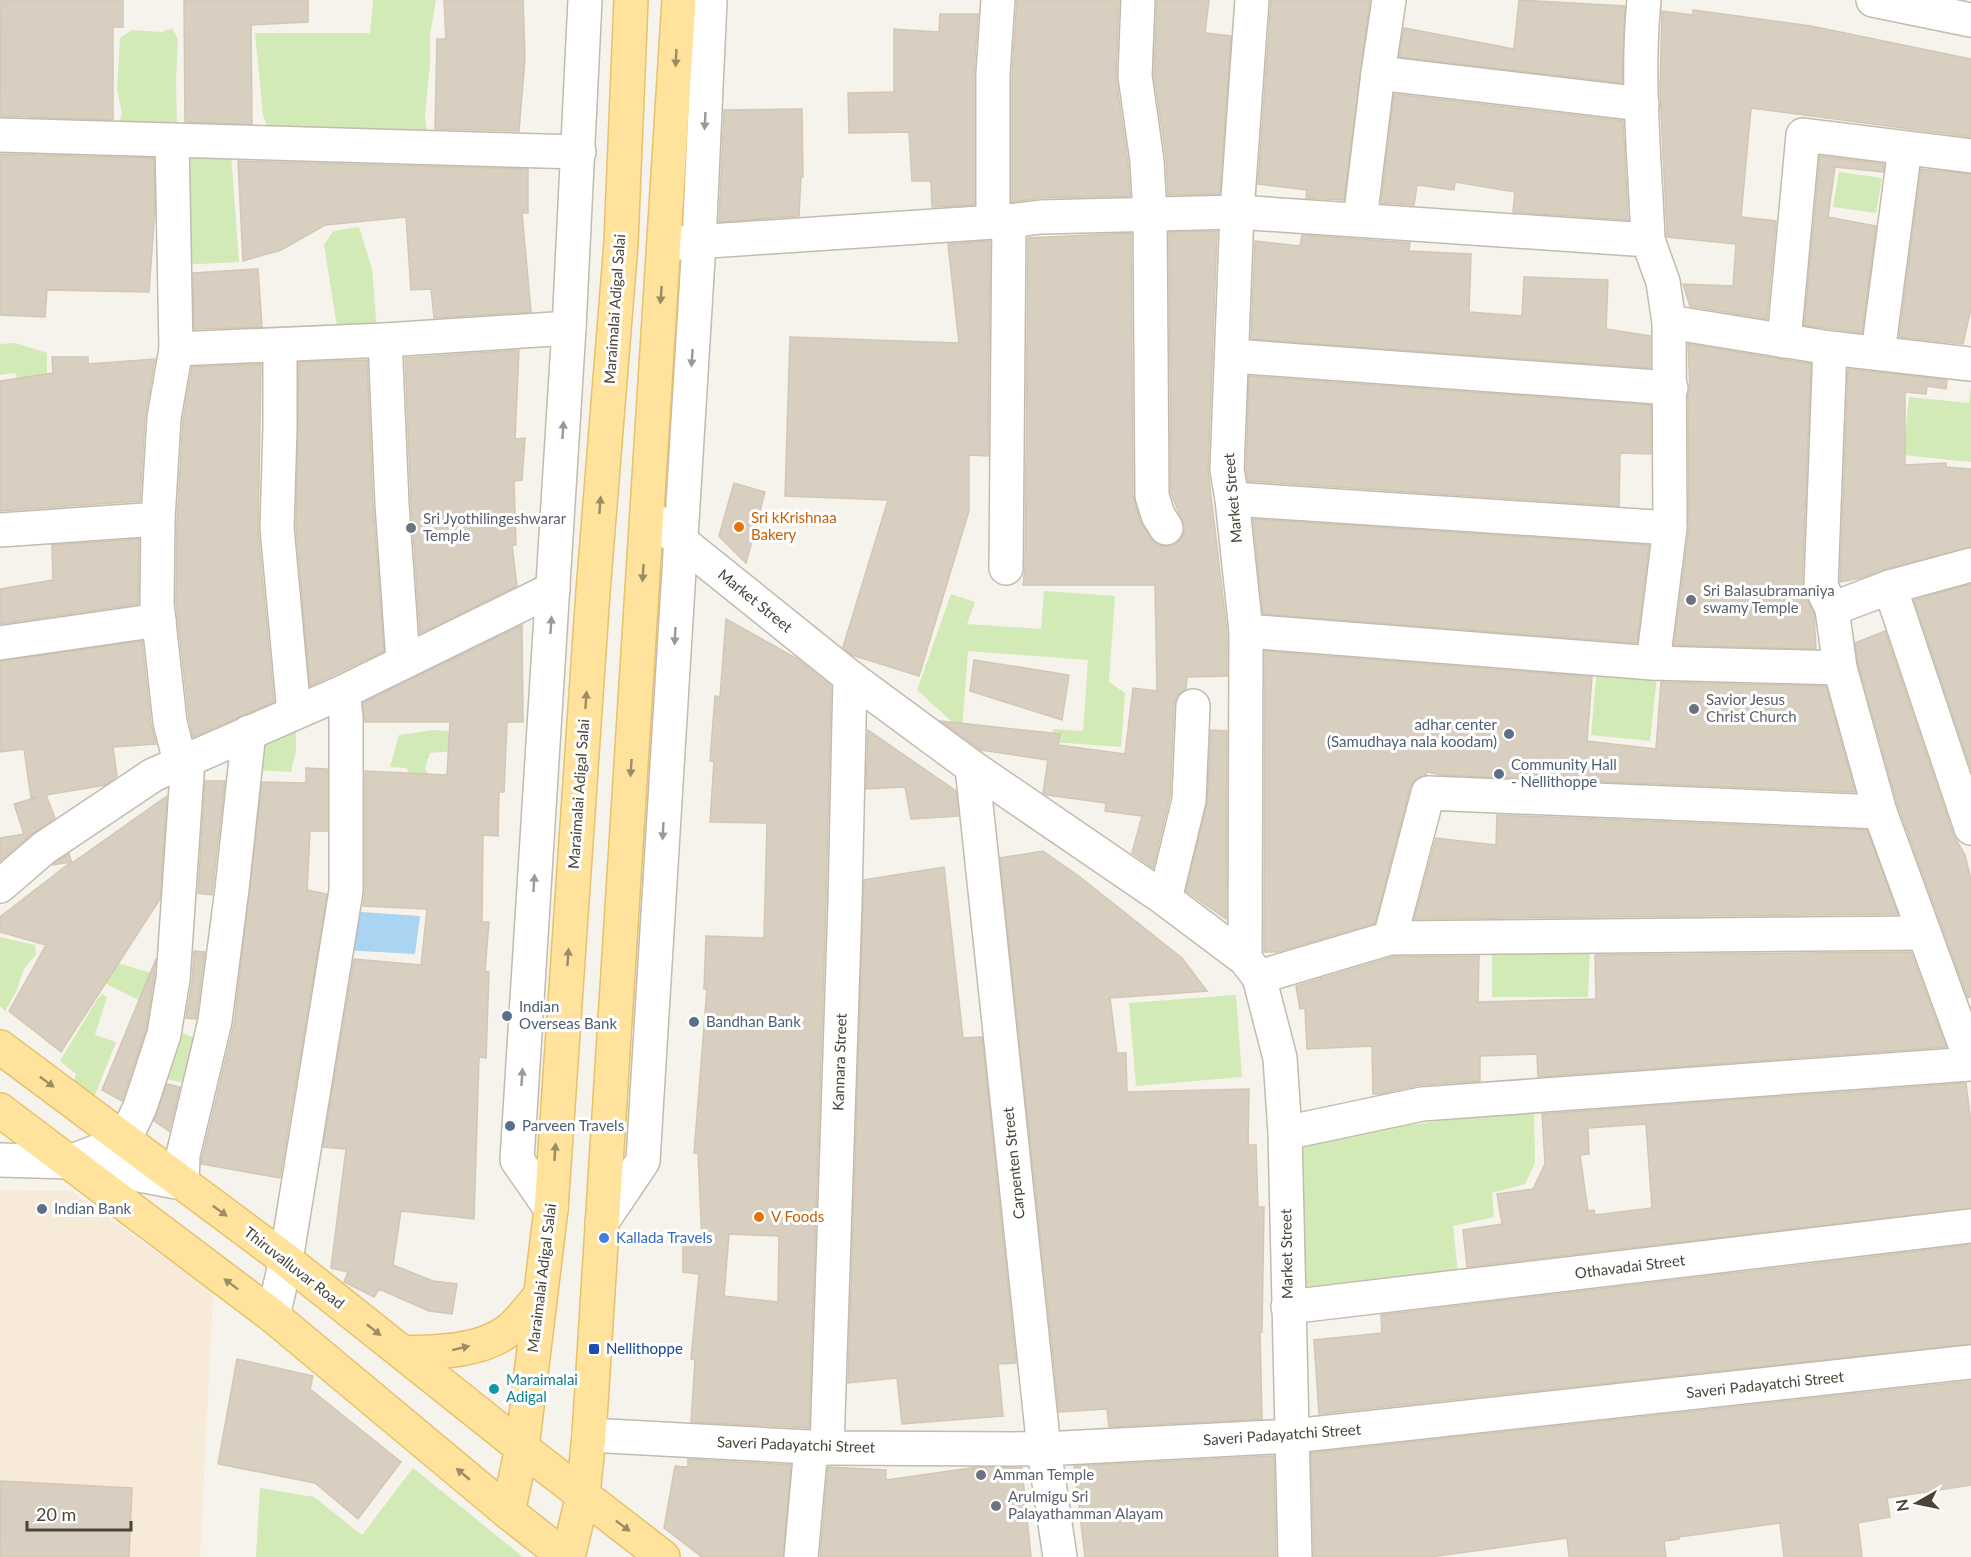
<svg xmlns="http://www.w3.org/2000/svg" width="1971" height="1557" viewBox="0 0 1971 1557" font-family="Lato,sans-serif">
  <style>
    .commercial { fill: #f7ead8 }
    .green { fill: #d2eab5 }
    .water { fill: #a9d4f2 }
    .building { fill: #d8cfc1; stroke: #d3c7b4; stroke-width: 1.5; fill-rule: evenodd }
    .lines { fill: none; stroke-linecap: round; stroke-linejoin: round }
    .minor-casing { stroke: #c2bbae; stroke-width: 36 }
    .major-casing { stroke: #e6c16a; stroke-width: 36 }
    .minor { stroke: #fff; stroke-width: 33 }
    .major { stroke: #ffe39c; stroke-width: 33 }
    .oneway { fill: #9c8c66 }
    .oneway2 { fill: #9c9892 }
    .food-dot { fill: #e8710a; stroke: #fff; stroke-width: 2 }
    .worship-dot { fill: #6b7280; stroke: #fff; stroke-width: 2 }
    .service-dot { fill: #5c6f8a; stroke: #fff; stroke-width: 2 }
    .shop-dot { fill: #3f7fe0; stroke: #fff; stroke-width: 2 }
    .transit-dot { fill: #1a4fb4; stroke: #fff; stroke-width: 2 }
    .culture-dot { fill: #0f9aa8; stroke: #fff; stroke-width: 2 }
    .labels { text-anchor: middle; stroke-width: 6; stroke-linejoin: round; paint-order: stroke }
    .street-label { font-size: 15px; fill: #4b4439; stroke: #fff }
    .food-label { font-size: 15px; fill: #c56008; stroke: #fff; text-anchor: start }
    .worship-label { font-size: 15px; fill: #5b616d; stroke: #fff; text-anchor: start }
    .service-label { font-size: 15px; fill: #4e5e75; stroke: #fff; text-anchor: start }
    .shop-label { font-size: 15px; fill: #366cbe; stroke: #fff; text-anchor: start }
    .transit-label { font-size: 15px; fill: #164399; stroke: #fff; text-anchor: start }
    .culture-label { font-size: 15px; fill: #0d838f; stroke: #fff; text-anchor: start }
  </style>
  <rect width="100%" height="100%" fill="#f6f3ec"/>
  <!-- commercial -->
  <polygon class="commercial" points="0,1190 72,1191 213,1293 200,1557 0,1557"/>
  <!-- green -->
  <g class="green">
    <polygon points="373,0 436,0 430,35 430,64 425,115 427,131 271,136 263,115 255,33 370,33"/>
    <polygon points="172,28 178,39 176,80 177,127 118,127 122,113 117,90 120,38 132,30 162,32"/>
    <polygon points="180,147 231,153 239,262 179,265"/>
    <polygon points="1839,172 1882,178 1876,213 1833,207"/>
    <polygon points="359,227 372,269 377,331 338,332 324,245 333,231"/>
    <polygon points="15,343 47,353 47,373 43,409 29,405 15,373 0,375 0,344"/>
    <polygon points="1971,386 1971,462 1903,455 1909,397 1969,403"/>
    <polygon points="1044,591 1115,596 1109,682 1125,693 1121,747 1052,742 1053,729 1083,731 1088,660 968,651 962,731 917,690 951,594 975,602 967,624 1041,629"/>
    <polygon points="1597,667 1658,667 1650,741 1591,735"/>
    <polygon points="296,726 296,751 291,772 254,770 258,735"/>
    <polygon points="434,730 476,733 464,750 430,753 425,768 430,779 413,788 407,768 390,767 399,735"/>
    <polygon points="0,937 35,945 36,954 24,969 16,992 5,1011 0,1006"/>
    <polygon points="1492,942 1590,942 1588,997 1492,997"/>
    <polygon points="118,963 151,973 163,973 154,1014 145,1003 100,981"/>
    <polygon points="103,994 107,997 95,1035 116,1042 89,1110 70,1092 76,1074 60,1061 98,998"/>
    <polygon points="1236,995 1242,1077 1136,1086 1129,1003"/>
    <polygon points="178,1031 201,1041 188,1084 167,1079 162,1072"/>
    <polygon points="1534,1108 1535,1163 1525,1184 1492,1193 1494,1217 1453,1226 1458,1273 1304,1297 1301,1140"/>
    <polygon points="413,1468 523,1557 256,1557 260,1488 314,1497 362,1535"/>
  </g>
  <!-- water -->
  <polygon class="water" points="347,911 420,916 415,954 342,950"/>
  <!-- building -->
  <g class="building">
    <polygon points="1,0 123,0 123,27 113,27 113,120 0,116"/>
    <polygon points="184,0 308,0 308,22 251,25 252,124 185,122"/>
    <polygon points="444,0 523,0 525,58 519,131 435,129 437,39 446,39"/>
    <polygon points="1017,0 1119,0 1116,78 1128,163 1130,196 1040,198 1012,202 1012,75"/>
    <polygon points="1157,0 1209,0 1205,33 1231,36 1220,194 1168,195 1166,158 1154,75"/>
    <polygon points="1271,0 1370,0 1344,200 1306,198 1307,190 1258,184"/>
    <polygon points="1519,0 1625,6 1622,83 1399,57 1404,28 1514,49"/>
    <polygon points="1693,10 1811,26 1971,59 1971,137 1751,108 1741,217 1776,221 1767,319 1690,306 1683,284 1733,286 1736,244 1667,237 1667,235 1660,90 1662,11 1693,15"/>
    <polygon points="940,14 978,14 974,74 974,205 932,207 931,181 912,181 909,132 849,133 848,93 894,92 894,29 939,32"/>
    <polygon points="1394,94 1623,121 1628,220 1513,212 1515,192 1455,182 1454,190 1417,185 1414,205 1381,203"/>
    <polygon points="802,109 803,177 801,177 799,216 719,222 724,110"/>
    <polygon points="0,154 154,158 155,208 149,292 47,290 45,317 0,315"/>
    <polygon points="1820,156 1884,164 1883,172 1835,167 1828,217 1876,226 1862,333 1804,325"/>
    <polygon points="238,161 528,169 528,213 522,213 531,312 434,318 431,289 411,290 406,217 325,225 281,250 243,261"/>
    <polygon points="1921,169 1971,174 1971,308 1963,344 1899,337"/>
    <polygon points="1217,231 1208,470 1227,632 1227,676 1187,677 1186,689 1177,696 1174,705 1170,797 1153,868 1132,853 1142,816 1105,811 1106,803 1047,795 1043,793 1048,760 981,750 941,721 1060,734 1058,745 1125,754 1133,688 1157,691 1155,585 1023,585 1025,568 1028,238 1131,233 1133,496 1140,521 1150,538 1158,545 1167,547 1176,544 1183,536 1185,528 1171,493 1169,232"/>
    <polygon points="1302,235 1410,243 1409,251 1471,254 1469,312 1522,316 1524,277 1608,280 1606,329 1650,336 1650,368 1251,339 1255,241 1300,246"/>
    <polygon points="990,241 988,456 969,455 969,511 919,676 852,655 843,647 888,500 785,496 790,337 959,343 948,244"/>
    <polygon points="258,269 262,327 194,329 193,273"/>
    <polygon points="1688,344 1811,364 1802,585 1804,594 1814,614 1816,649 1674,645 1689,528 1688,394 1690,389"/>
    <polygon points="519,350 515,439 525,438 522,480 514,481 516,545 512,545 517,586 420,633 411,503 405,358"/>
    <polygon points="52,357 88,357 88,364 155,359 145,417 140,501 0,511 0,381 53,373"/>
    <polygon points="367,360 373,505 384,651 310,686 296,527 299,362"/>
    <polygon points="261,364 258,530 274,702 193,737 189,719 176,603 177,520 183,420 192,367"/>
    <polygon points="1848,369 1947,380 1946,389 1927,386 1926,394 1905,392 1905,465 1946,463 1946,467 1971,469 1971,547 1885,569 1861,578 1840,582"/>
    <polygon points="1249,376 1651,405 1651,454 1620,453 1619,506 1248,481 1246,469"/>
    <polygon points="734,483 765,492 746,563 719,536"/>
    <polygon points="1253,519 1649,545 1637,643 1263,614"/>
    <polygon points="139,539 138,604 0,624 0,589 53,580 52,545"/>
    <polygon points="1971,584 1971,769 1914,600"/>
    <path d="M726 619 796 658 831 686 826 902 809 1428 691 1422 695 1360 691 1359 699 1274 683 1272V1239L702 1241 698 1153H694L707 989H704L706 936 764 938 767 823 710 822 714 761H710L715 696 720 697ZM729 1234 779 1236 778 1302 724 1296Z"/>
    <polygon points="522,625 523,722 507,722 504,792 499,792 498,836 483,835 482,922 489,922 485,971 489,972 486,1058 479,1057 474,1219 401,1211 393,1265 433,1281 457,1284 452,1314 429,1311 379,1289 374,1297 344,1282 348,1272 331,1268 346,1149 323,1147 354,959 421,965 427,909 363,906 365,891 365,771 447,775 450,722 365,722 363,703"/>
    <polygon points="1885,631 1953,834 1965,855 1971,880 1971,996 1968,998 1898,806 1858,664 1855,643"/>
    <polygon points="142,641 151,724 156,744 113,747 117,776 105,785 46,795 55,818 32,834 0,861 0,838 24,834 14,804 38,797 31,798 24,749 0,752 0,661"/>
    <polygon points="1265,651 1592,677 1587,741 1656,749 1661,682 1826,686 1855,792 1441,775 1427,772 1426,775 1414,780 1410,788 1375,923 1277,952 1264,952"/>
    <polygon points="974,660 1069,675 1062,720 970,691"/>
    <polygon points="868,730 956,791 958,816 911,819 905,787 866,789"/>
    <polygon points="1211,730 1227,731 1226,919 1186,891 1207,804"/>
    <polygon points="306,768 327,769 327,831 310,831 307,890 327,894 280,1178 201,1164 202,1158 234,1024 262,782 306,783"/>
    <polygon points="205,781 225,781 212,895 198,893"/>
    <polygon points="167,796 160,899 61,1052 9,1011 46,945 0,932 0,917 71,862 53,865 55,863 69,854 72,863"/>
    <polygon points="1497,815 1867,830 1898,914 1414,919 1436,838 1496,845"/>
    <polygon points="1043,851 1080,877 1182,958 1207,991 1110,998 1117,1053 1126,1053 1127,1092 1249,1089 1248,1145 1256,1145 1258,1207 1264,1207 1262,1332 1260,1332 1262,1419 1109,1427 1107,1409 1059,1412 1000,858"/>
    <polygon points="944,867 963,1038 982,1037 1016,1363 998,1364 1003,1416 902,1424 897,1378 848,1383 864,880"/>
    <polygon points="194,951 205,952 196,1019 186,1018 192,982"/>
    <polygon points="1911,952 1946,1047 1538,1077 1537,1054 1480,1056 1480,1081 1420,1085 1379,1094 1373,1094 1372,1046 1307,1049 1305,1008 1300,1009 1296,986 1393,957 1479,956 1478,1002 1596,999 1595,955"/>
    <polygon points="156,959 146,1030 122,1101 102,1090"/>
    <path d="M1966 1083 1971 1123V1208L1467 1267 1463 1230 1502 1224 1497 1194 1533 1189 1545 1164 1542 1114ZM1646 1124 1652 1208 1595 1215 1594 1210 1588 1211 1580 1155 1589 1154 1588 1128Z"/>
    <polygon points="167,1084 180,1087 169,1131 154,1121"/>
    <polygon points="1971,1245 1971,1344 1319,1414 1314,1340 1382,1333 1381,1315"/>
    <polygon points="237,1359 313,1376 310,1389 401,1462 358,1519 315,1483 218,1464"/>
    <polygon points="1971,1381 1971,1485 1887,1498 1890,1517 1858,1523 1862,1557 1784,1557 1780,1523 1679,1537 1679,1539 1664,1541 1666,1557 1569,1557 1567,1538 1431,1557 1314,1557 1311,1453"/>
    <polygon points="1274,1456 1276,1557 1085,1557 1074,1466"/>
    <polygon points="688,1459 791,1465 783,1557 702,1557 664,1528 675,1466 688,1467"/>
    <polygon points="828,1467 886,1470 886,1480 978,1467 1022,1468 1031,1557 820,1557"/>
    <polygon points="1,1481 132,1488 129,1557 0,1557"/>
  </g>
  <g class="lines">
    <!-- minor casing -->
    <g class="minor-casing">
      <g id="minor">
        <polyline points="1138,0 1135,76 1147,161 1150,214 1152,496 1158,515 1166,528"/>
        <path d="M1644 0C1636 79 1645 161 1648 240"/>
        <polyline points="1873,0 1971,20"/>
        <polyline points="1378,73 1642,104"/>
        <polyline points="0,135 579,152"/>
        <polyline points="1360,220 1378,73 1389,0"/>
        <polyline points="993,222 993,74 998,0"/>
        <polyline points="664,244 1009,221 1041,217 1237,212 1648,240 1663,282 1669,322 1830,348 1971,364"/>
        <polyline points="385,340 392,504 403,661"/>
        <polyline points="1784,341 1803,135 1971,156"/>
        <polyline points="280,345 280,428 277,528 294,713"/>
        <polyline points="1830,348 1821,586 1832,609"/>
        <polyline points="176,349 385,340 569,328"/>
        <polyline points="1878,353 1905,148"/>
        <polyline points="1232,356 1671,388"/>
        <polyline points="1232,499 1670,528"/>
        <polyline points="647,514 850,677 972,767 1165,899 1245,959 1259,977 1280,1058 1285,1133 1295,1557"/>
        <polyline points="0,530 158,519"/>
        <polyline points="1006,568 1009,221"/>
        <polyline points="1890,587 1971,828"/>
        <polyline points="1246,631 1653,663 1840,668 1832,609 1890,587 1971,565"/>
        <polyline points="0,643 159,620"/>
        <polyline points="1653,663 1670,528 1669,322"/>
        <polyline points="1840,668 1880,812 1971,1061"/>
        <polyline points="972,767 1044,1449 1060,1557"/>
        <polyline points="0,886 44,848 153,775 343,692 553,589"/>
        <polyline points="1165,899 1189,800 1193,706"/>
        <polyline points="1390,938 1428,793 1880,812"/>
        <polyline points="1245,959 1246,631 1232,499 1227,470 1237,212 1252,0"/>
        <polyline points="1259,977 1390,938 1924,933"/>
        <polyline points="1285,1133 1422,1104 1971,1064"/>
        <polyline points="0,1160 70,1162 124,1141 140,1107 164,1034 173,979 188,759 178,754 170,722 157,604 158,519 164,418 176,349 172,140"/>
        <polyline points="70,1162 182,1183 183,1155 215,1021 232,889 249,732"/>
        <polyline points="551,1209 517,1160 569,328 585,0"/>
        <polyline points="602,1222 643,1161 699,242 710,0"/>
        <polyline points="1288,1307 1971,1226"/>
        <polyline points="273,1316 286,1260 346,891 346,717 343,692"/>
        <polyline points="589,1435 827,1448 1044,1449 1293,1436 1971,1362"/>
        <polyline points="827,1448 845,903 850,677"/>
        <polyline points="801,1557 811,1447"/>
      </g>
    </g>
    <!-- major casing -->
    <g class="major-casing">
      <g id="major">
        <polyline points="0,1047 286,1260 522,1448 663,1557"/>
        <polyline points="0,1110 273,1316 508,1512"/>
        <path d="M403 1353C438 1352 479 1352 508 1331 520 1322 530 1307 540 1296"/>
        <polyline points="565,1557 508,1512 522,1448 551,1209 593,592 621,243 631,0"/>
        <polyline points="568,1557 583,1495 589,1435 679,0"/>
      </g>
    </g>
    <!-- minor -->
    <use href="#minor" class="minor"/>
    <!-- major -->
    <use href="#major" class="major"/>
  </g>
  <!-- one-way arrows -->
  <defs><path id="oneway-solid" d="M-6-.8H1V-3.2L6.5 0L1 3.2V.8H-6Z" transform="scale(1.5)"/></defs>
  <g class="oneway">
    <use href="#oneway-solid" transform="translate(676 58) rotate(93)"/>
    <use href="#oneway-solid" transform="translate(661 295) rotate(94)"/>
    <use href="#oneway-solid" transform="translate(600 505) rotate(-86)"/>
    <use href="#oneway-solid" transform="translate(643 573) rotate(94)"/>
    <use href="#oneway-solid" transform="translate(586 700) rotate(-86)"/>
    <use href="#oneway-solid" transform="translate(631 768) rotate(94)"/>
    <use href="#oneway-solid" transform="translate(568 957) rotate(-86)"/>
    <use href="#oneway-solid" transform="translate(47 1082) rotate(37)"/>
    <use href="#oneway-solid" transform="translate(555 1152) rotate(-86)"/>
    <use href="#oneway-solid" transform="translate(220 1211) rotate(36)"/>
    <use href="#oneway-solid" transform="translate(231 1284) rotate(-143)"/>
    <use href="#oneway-solid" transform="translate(374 1330) rotate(38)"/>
    <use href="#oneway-solid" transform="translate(461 1348) rotate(-14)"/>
    <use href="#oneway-solid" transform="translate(463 1474) rotate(-140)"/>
    <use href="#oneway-solid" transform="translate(623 1526) rotate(37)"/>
  </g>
  <g class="oneway2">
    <use href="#oneway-solid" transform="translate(705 121) rotate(93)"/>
    <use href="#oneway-solid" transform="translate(692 358) rotate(94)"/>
    <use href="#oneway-solid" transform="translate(563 430) rotate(-86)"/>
    <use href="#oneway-solid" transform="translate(551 625) rotate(-86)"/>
    <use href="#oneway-solid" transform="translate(675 636) rotate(93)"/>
    <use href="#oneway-solid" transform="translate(663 831) rotate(93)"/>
    <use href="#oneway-solid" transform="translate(534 883) rotate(-86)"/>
    <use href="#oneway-solid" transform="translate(522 1077) rotate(-86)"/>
  </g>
  <!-- markers -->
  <g class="food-dot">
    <circle cx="739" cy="527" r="6"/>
    <circle cx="759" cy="1217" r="6"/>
  </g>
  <g class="worship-dot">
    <circle cx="411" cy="528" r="6"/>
    <circle cx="1691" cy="600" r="6"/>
    <circle cx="1694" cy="709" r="6"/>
    <circle cx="981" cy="1475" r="6"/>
    <circle cx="996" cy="1506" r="6"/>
  </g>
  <g class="service-dot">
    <circle cx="1509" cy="734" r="6"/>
    <circle cx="1499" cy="774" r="6"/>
    <circle cx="507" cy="1016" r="6"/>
    <circle cx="694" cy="1022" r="6"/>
    <circle cx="510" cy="1126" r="6"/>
    <circle cx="42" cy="1209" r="6"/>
  </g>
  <circle class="shop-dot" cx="604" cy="1238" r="6"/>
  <rect class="transit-dot" x="588" y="1343" width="12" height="12" rx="3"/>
  <circle class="culture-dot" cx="494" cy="1389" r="6"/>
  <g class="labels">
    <!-- street labels -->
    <g class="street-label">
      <text transform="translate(615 309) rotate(-86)" y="5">Maraimalai Adigal Salai</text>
      <text transform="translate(1233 498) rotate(-95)" y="5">Market Street</text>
      <text transform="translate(755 601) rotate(39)" y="5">Market Street</text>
      <text transform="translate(579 794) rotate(-86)" y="5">Maraimalai Adigal Salai</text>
      <text transform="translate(840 1062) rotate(-88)" y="5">Kannara Street</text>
      <text transform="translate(1014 1163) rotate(-96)" y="5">Carpenten Street</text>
      <text transform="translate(1287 1254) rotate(-91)" y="5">Market Street</text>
      <text transform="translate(1630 1267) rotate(-7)" y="5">Othavadai Street</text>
      <text transform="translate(294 1268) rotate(38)" y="5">Thiruvalluvar Road</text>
      <text transform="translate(542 1278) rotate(-83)" y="5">Maraimalai Adigal Salai</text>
      <text transform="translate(1765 1385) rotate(-6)" y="5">Saveri Padayatchi Street</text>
      <text transform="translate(1282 1435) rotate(-4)" y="5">Saveri Padayatchi Street</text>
      <text transform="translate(796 1445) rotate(2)" y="5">Saveri Padayatchi Street</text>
    </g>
    <!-- food labels -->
    <g class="food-label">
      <text x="751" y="523">Sri kKrishnaa<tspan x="751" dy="17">Bakery</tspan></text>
      <text x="771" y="1222">V Foods</text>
    </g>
    <!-- worship labels -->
    <g class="worship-label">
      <text x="423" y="524">Sri Jyothilingeshwarar<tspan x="423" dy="17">Temple</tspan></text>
      <text x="1703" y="596">Sri Balasubramaniya<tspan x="1703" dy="17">swamy Temple</tspan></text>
      <text x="1706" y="705">Savior Jesus<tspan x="1706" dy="17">Christ Church</tspan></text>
      <text x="993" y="1480">Amman Temple</text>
      <text x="1008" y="1502">Arulmigu Sri<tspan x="1008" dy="17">Palayathamman Alayam</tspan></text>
    </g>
    <!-- service labels -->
    <g class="service-label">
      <text x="1497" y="730" text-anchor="end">adhar center<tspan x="1497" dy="17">(Samudhaya nala koodam)</tspan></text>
      <text x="1511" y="770">Community Hall<tspan x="1511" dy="17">- Nellithoppe</tspan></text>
      <text x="519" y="1012">Indian<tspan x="519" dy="17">Overseas Bank</tspan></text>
      <text x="706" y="1027">Bandhan Bank</text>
      <text x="522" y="1131">Parveen Travels</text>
      <text x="54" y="1214">Indian Bank</text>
    </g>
    <!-- shop labels -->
    <g class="shop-label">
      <text x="616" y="1243">Kallada Travels</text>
    </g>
    <!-- transit labels -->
    <g class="transit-label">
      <text x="606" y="1354">Nellithoppe</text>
    </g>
    <!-- culture labels -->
    <g class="culture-label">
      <text x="506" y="1385">Maraimalai<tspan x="506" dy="17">Adigal</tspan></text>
    </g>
  </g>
  <!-- north arrow -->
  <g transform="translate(1917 1503) rotate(261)" stroke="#ffffff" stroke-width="4.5" paint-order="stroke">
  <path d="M0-4.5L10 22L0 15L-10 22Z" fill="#4b4439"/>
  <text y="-9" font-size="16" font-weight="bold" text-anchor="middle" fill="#4b4439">N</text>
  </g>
  <!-- scale -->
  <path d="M27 1521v9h104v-9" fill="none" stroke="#4b4439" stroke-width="3"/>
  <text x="36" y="1521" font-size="18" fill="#4b4439" stroke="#ffffff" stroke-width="4.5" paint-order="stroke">20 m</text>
</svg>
